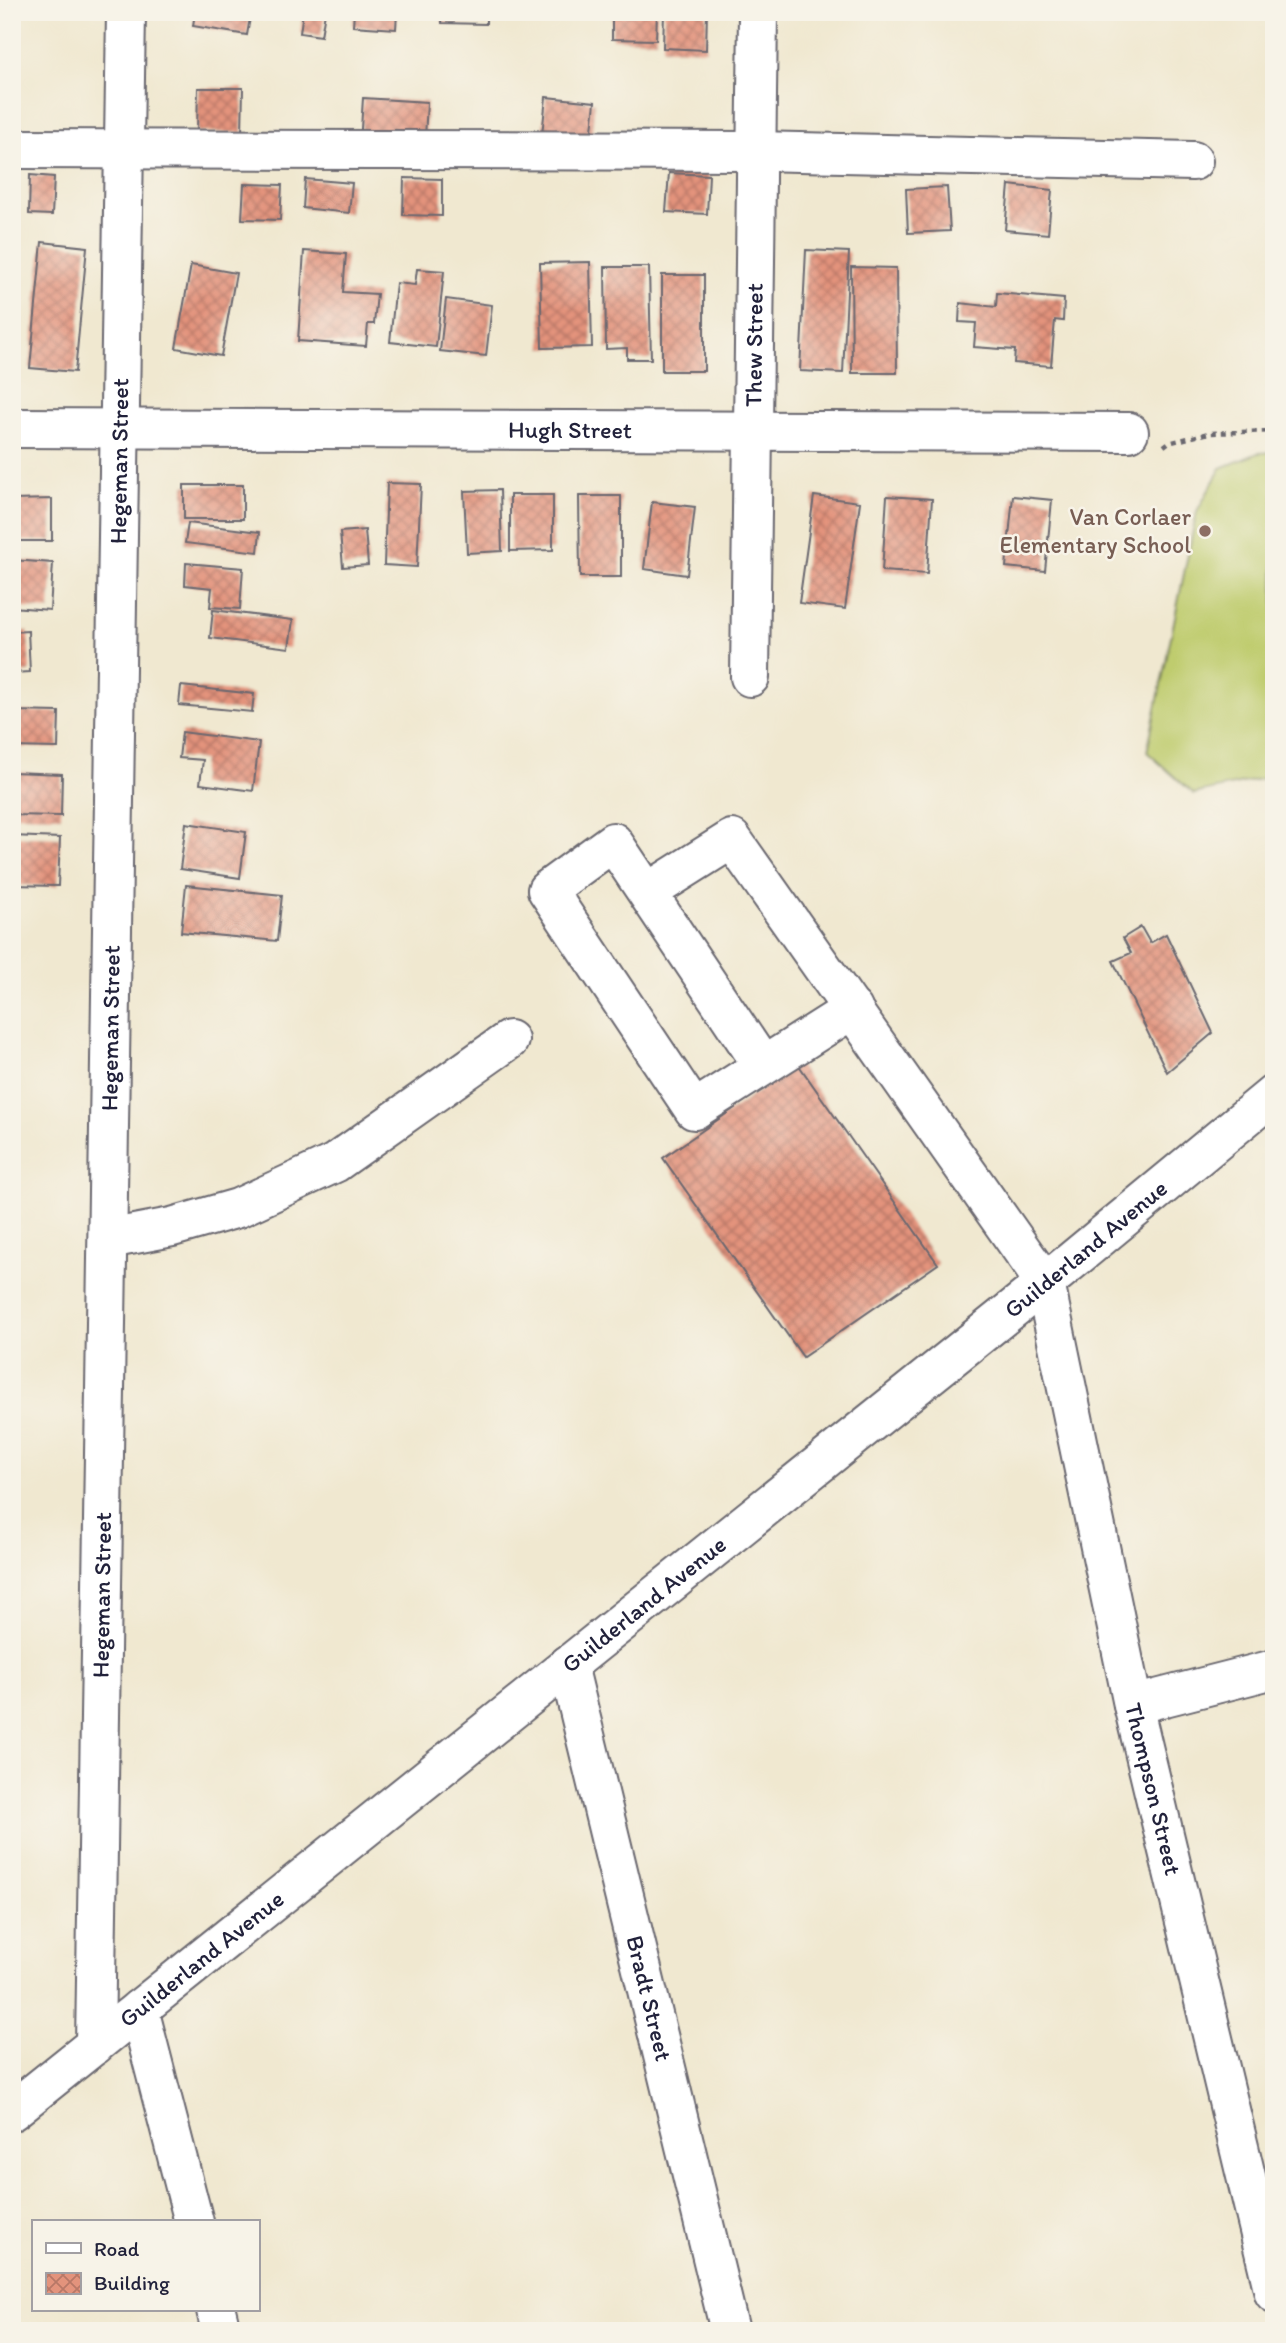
<svg xmlns="http://www.w3.org/2000/svg" width="1286" height="2343" viewBox="0 0 1286 2343" font-family="Itim,sans-serif">
  <style>
    .pitch { fill: #bfcc6e; stroke: #707754; stroke-width: 2 }
    .building { fill: url(#building-cross-hatch) }
    .lines { fill: none; stroke-linecap: round; stroke-linejoin: round }
    .minor-casing { stroke: #6a676f; stroke-width: 42 }
    .path { stroke: #6a676f; stroke-width: 4.5; stroke-dasharray: 5 5; stroke-linecap: butt }
    .minor { stroke: #fff; stroke-width: 38 }
    .education-dot { fill: #8d6e63; stroke: #f7f3e8; stroke-width: 2.5 }
    .labels { text-anchor: middle; stroke-width: 5; stroke-linejoin: round; paint-order: stroke }
    .street-label { font-size: 24px; fill: #22223b; stroke: #f7f3e8 }
    .education-label { font-size: 24px; fill: #785e54; stroke: #f7f3e8; text-anchor: end }
  </style>
  <defs>
    <pattern id="building-cross-hatch" width="8" height="8" patternUnits="userSpaceOnUse" patternTransform="scale(1.75)"><rect width="8" height="8" fill="#e3937c"/><path d="M0 0l8 8M0 8l8-8" fill="none" stroke="#b87867"/></pattern>
  </defs>
  <rect width="100%" height="100%" fill="#f7f3e8"/>
  <filter id="ink" filterUnits="userSpaceOnUse"><feTurbulence type="fractalNoise" baseFrequency=".0143" numOctaves="2"/><feDisplacementMap in="SourceGraphic" scale="14" xChannelSelector="R" yChannelSelector="G"/><feConvolveMatrix kernelMatrix="1 2 1 2 8 2 1 2 1" color-interpolation-filters="sRGB"/></filter>
  <filter id="wash" filterUnits="userSpaceOnUse"><feTurbulence type="fractalNoise" baseFrequency=".00686" numOctaves="4" result="noise"/><feDisplacementMap in="SourceGraphic" scale="28" xChannelSelector="R" yChannelSelector="G"/><feGaussianBlur stdDeviation="1.57" result="paint"/><feColorMatrix in="noise" values="0 0 0 0 0 0 0 0 0 0 0 0 0 0 0 0 0 1.4 0 .05"/><feComposite in="paint" operator="in"/></filter>
  <g filter="url(#wash)">
    <rect width="100%" height="100%" fill="#f0e8d0"/>
    <!-- pitch -->
    <polygon class="pitch" points="1274,452 1274,776 1194,794 1147,752 1197,511 1221,468 1258,453"/>
    <g id="blocks">
      <!-- building -->
      <g class="building">
        <polygon points="195,12 251,12 247,35 193,26"/>
        <polygon points="303,12 325,12 321,36 300,33"/>
        <polygon points="354,12 397,12 396,29 353,26"/>
        <polygon points="442,12 486,12 486,24 442,23"/>
        <polygon points="612,12 657,12 656,40 612,39"/>
        <polygon points="664,12 707,12 706,50 663,48"/>
        <polygon points="198,88 243,88 242,133 197,132"/>
        <polygon points="546,97 595,102 591,140 542,135"/>
        <polygon points="363,98 427,102 425,138 360,144"/>
        <polygon points="669,173 709,175 707,214 666,212"/>
        <polygon points="30,175 54,177 52,215 29,214"/>
        <polygon points="404,178 442,179 442,216 403,215"/>
        <polygon points="305,179 352,183 349,213 303,208"/>
        <polygon points="244,184 282,185 280,220 242,219"/>
        <polygon points="1009,185 1052,190 1048,234 1005,230"/>
        <polygon points="947,187 950,231 908,233 906,189"/>
        <polygon points="42,242 87,247 75,372 30,368"/>
        <polygon points="806,250 849,252 843,373 800,371"/>
        <polygon points="304,251 346,254 343,292 377,294 374,324 368,324 366,346 298,341"/>
        <polygon points="590,262 592,347 542,348 540,263"/>
        <polygon points="191,265 236,273 221,356 176,348"/>
        <polygon points="605,267 649,267 651,359 627,359 627,348 606,349"/>
        <polygon points="851,267 896,268 897,373 852,373"/>
        <polygon points="417,269 444,271 436,347 390,342 396,283 415,285"/>
        <rect x="662" y="275" width="42" height="96"/>
        <polygon points="997,293 1064,299 1063,321 1055,320 1051,366 1014,363 1015,350 974,347 976,323 959,322 960,303 996,307"/>
        <polygon points="446,299 492,305 486,356 440,351"/>
        <polygon points="387,483 421,484 417,567 384,565"/>
        <rect x="184" y="485" width="59" height="34"/>
        <polygon points="500,490 502,551 467,553 464,491"/>
        <polygon points="510,495 553,495 553,550 510,551"/>
        <polygon points="579,496 621,496 621,577 580,577"/>
        <polygon points="814,496 860,502 845,609 799,603"/>
        <polygon points="887,496 932,499 927,574 882,571"/>
        <polygon points="1013,496 1052,500 1045,571 1006,567"/>
        <polygon points="52,499 52,541 12,541 12,500"/>
        <polygon points="652,502 695,507 687,575 644,569"/>
        <polygon points="188,523 260,532 258,552 185,543"/>
        <polygon points="365,530 368,565 343,567 340,532"/>
        <polygon points="12,560 53,563 50,610 12,607"/>
        <polygon points="186,563 243,568 240,609 210,607 212,588 185,585"/>
        <polygon points="213,610 293,620 289,648 210,638"/>
        <polygon points="28,631 30,672 12,673 12,632"/>
        <polygon points="181,686 254,694 252,712 179,705"/>
        <polygon points="12,711 59,712 58,748 12,747"/>
        <polygon points="182,732 259,742 253,791 200,784 203,760 179,758"/>
        <polygon points="12,772 62,774 61,816 12,815"/>
        <polygon points="186,823 246,832 240,878 180,869"/>
        <polygon points="12,836 60,838 58,886 12,885"/>
        <polygon points="186,885 282,895 277,941 181,932"/>
        <polygon points="1141,927 1150,943 1166,934 1213,1033 1167,1072 1113,961 1131,953 1123,938"/>
        <polygon points="798,1064 938,1264 803,1357 663,1158"/>
      </g>
    </g>
  </g>
  <g filter="url(#ink)">
    <use href="#blocks" fill-opacity="0" stroke="#6a676f" stroke-width="2"/>
    <g class="lines">
      <!-- minor casing -->
      <g class="minor-casing">
        <g id="minor">
          <polyline points="12,149 756,151 1193,161"/>
          <path id="s1" d="M12 428 1129 432"/>
          <path id="s2" d="M750 677 758 12"/>
          <path id="s3" d="M648 892 732 839 1045 1283 1133 1705 1274 2293"/>
          <polyline points="763,1066 613,842 547,890 694,1110 853,1009"/>
          <polyline points="108,1239 172,1227 238,1208 335,1163 509,1040"/>
          <path id="s4" d="M568 1665 730 2331"/>
          <polyline points="1133,1705 1274,1669"/>
          <polyline points="139,2009 194,2222"/>
          <path id="s5" d="M95 2045 126 12"/>
          <path id="s6" d="M12 2111 1045 1283 1274 1094"/>
          <polyline points="216,2310 221,2331"/>
        </g>
      </g>
      <!-- path -->
      <polyline class="path" points="1164,446 1168,443 1209,433 1274,431"/>
      <!-- minor -->
      <use href="#minor" class="minor"/>
    </g>
  </g>
  <!-- markers -->
  <circle class="education-dot" cx="1205" cy="531" r="7"/>
  <g class="labels">
    <!-- street labels -->
    <g class="street-label">
      <text dy="8" stroke="none"><textPath href="#s2" startOffset="332">Thew Street</textPath></text>
      <text dy="8" stroke="none"><textPath href="#s1" startOffset="558">Hugh Street</textPath></text>
      <text dy="8" stroke="none"><textPath href="#s5" startOffset="1584">Hegeman Street</textPath></text>
      <text dy="8" stroke="none"><textPath href="#s5" startOffset="1017">Hegeman Street</textPath></text>
      <text dy="8" stroke="none"><textPath href="#s6" startOffset="1377">Guilderland Avenue</textPath></text>
      <text dy="8" stroke="none"><textPath href="#s5" startOffset="450">Hegeman Street</textPath></text>
      <text dy="8" stroke="none"><textPath href="#s6" startOffset="810">Guilderland Avenue</textPath></text>
      <text dy="8" stroke="none"><textPath href="#s3" startOffset="1160">Thompson Street</textPath></text>
      <text dy="8" stroke="none"><textPath href="#s6" startOffset="243">Guilderland Avenue</textPath></text>
      <text dy="8" stroke="none"><textPath href="#s4" startOffset="343">Bradt Street</textPath></text>
    </g>
    <!-- education labels -->
    <g class="education-label">
      <text x="1191" y="525">Van Corlaer<tspan x="1191" dy="28">Elementary School</tspan></text>
    </g>
  </g>
  <!-- margin -->
  <rect width="1286" height="2343" fill="none" stroke="#f7f3e8" stroke-width="42"/>
  <!-- legend -->
  <rect x="32" y="2220" width="228" height="91" fill="#f7f3e8" stroke="#a29fa3" stroke-width="2"/>
  <rect x="46" y="2243" width="35" height="10" fill="#ffffff" stroke="#a29fa3" stroke-width="2"/>
  <text x="94" y="2256" font-size="21" fill="#22223b">Road</text>
  <rect x="46" y="2273" width="35" height="21" fill="url(#building-cross-hatch)" stroke="#a29fa3" stroke-width="2"/>
  <text x="94" y="2290" font-size="21" fill="#22223b">Building</text>
</svg>
